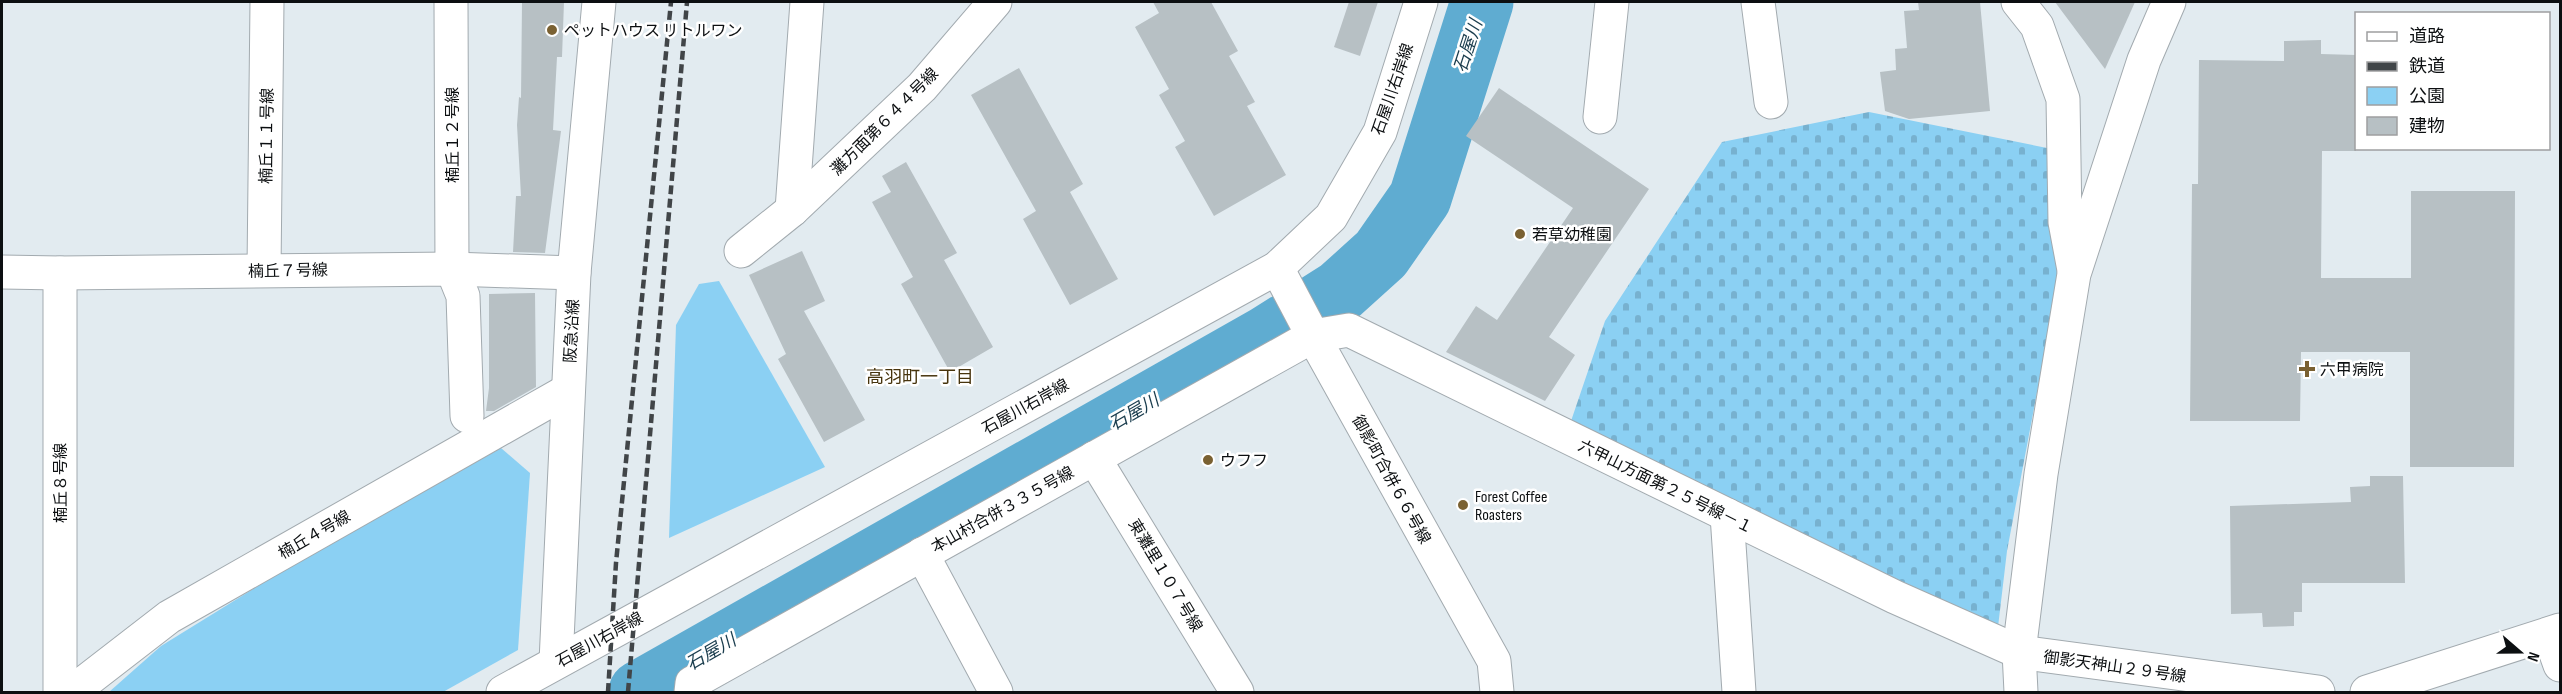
<svg xmlns="http://www.w3.org/2000/svg" width="2562" height="694" viewBox="0 0 2562 694" font-family="'Sofia Sans Condensed','Noto Sans JP',sans-serif">
  <style>
    .cemetery { fill: url(#cemetery-stones) }
    .green { fill: #8bd0f3 }
    .lines { fill: none; stroke-linecap: round; stroke-linejoin: round }
    .river { stroke: #5facd1; stroke-width: 63 }
    .building { fill: #b7c0c4 }
    .minor-casing { stroke: #a2aaaf; stroke-width: 35 }
    .minor { stroke: #fff; stroke-width: 33 }
    .rail { stroke: #414548; stroke-width: 4.5; stroke-dasharray: 9 4.5; stroke-linecap: butt }
    .poi-dot { fill: #7a6132; stroke: #fff; stroke-width: 2 }
    .labels { text-anchor: middle; stroke-width: 5; stroke-linejoin: round; paint-order: stroke }
    .poi-label { font-size: 16px; fill: #0c0f11; stroke: #fff; text-anchor: start }
    .street-label { font-size: 16px; fill: #0c0f11; stroke: #fff }
    .water-label { font-size: 18px; font-style: italic; fill: #193c4d; stroke: #fff }
    .neighbourhood-label { font-size: 18px; fill: #47340d; stroke: #fff }
  </style>
  <defs>
    <pattern id="cemetery-stones" width="16" height="16" patternUnits="userSpaceOnUse" patternTransform="scale(1.5)"><rect width="16" height="16" fill="#8bd0f3"/><path d="M2 7V4a2 2 0 0 1 4 0v3zM10 15v-3a2 2 0 0 1 4 0v3z" fill="#77b1cf"/></pattern>
  </defs>
  <rect width="100%" height="100%" fill="#e2ebf0"/>
  <!-- cemetery -->
  <polygon class="cemetery" points="1869,112 2047,148 2051,213 2063,255 2007,551 1998,627 1570,424 1605,321 1722,142"/>
  <!-- green -->
  <g class="green">
    <polygon points="719,281 825,467 669,538 676,325 699,284"/>
    <polygon points="501,448 530,473 518,650 443,692 109,692 161,646 279,573"/>
  </g>
  <g class="lines">
    <!-- river -->
    <polyline class="river" points="640,692 1267,337 1340,291 1381,254 1420,198 1482,2"/>
  </g>
  <!-- building -->
  <g class="building">
    <polygon points="522,2 564,2 562,57 557,57 553,130 561,131 545,253 513,252 516,196 521,196 517,125 519,97 521,98"/>
    <polygon points="1153,2 1211,2 1238,51 1229,56 1255,102 1247,106 1286,175 1214,216 1175,147 1185,141 1159,95 1169,89 1135,27 1159,13"/>
    <polygon points="1349,2 1378,2 1360,56 1334,47"/>
    <polygon points="1918,2 1980,2 1990,111 1909,119 1885,111 1880,72 1896,70 1895,49 1907,48 1904,11 1919,10"/>
    <polygon points="2055,2 2135,2 2105,69"/>
    <polygon points="2321,40 2321,54 2356,55 2356,151 2322,151 2321,278 2411,278 2411,191 2515,191 2514,467 2410,467 2410,352 2301,352 2300,421 2190,421 2192,184 2198,184 2199,60 2284,61 2284,41"/>
    <polygon points="1019,68 1083,184 1070,192 1118,279 1070,305 1023,219 1036,211 971,95"/>
    <polygon points="1499,88 1649,189 1549,337 1575,355 1545,401 1446,352 1476,306 1497,320 1573,208 1466,136"/>
    <polygon points="906,162 957,253 944,260 993,347 950,372 901,284 913,277 872,202 891,192 882,176"/>
    <polygon points="802,251 825,301 804,311 865,420 824,442 778,359 786,354 749,275"/>
    <polygon points="535,293 536,387 494,411 486,411 489,388 489,294"/>
    <polygon points="2370,476 2403,476 2405,583 2302,583 2302,612 2294,612 2294,626 2263,627 2262,613 2231,614 2230,506 2351,502 2350,487 2370,486"/>
  </g>
  <g class="lines">
    <!-- minor casing -->
    <g class="minor-casing">
      <g id="minor">
        <polyline points="451,2 452,269 463,296 467,416"/>
        <polyline points="1758,2 1771,102"/>
        <polyline points="2018,2 2037,26 2063,99 2065,222 2074,270"/>
        <polyline points="1600,117 1612,2"/>
        <polyline points="792,210 807,2"/>
        <polyline points="741,251 792,210 922,87 995,2"/>
        <polyline points="1277,268 1313,336 1494,661 1497,692"/>
        <polyline points="264,270 267,2"/>
        <polyline points="2,272 60,273 452,269 574,273"/>
        <polyline points="1094,458 1237,692"/>
        <polyline points="1727,515 1739,692"/>
        <polyline points="922,554 996,692"/>
        <polyline points="2549,634 2560,665"/>
        <polyline points="556,662 574,273 599,2"/>
        <polyline points="60,692 60,273"/>
        <polyline points="72,692 169,617 567,391"/>
        <polyline points="503,692 1277,268 1331,217 1380,132 1421,2"/>
        <polyline points="691,692 692,683 1313,336 1349,330 1895,597 2019,652 2318,692"/>
        <polyline points="2021,692 2019,652 2041,474 2074,274 2144,60 2169,2"/>
        <polyline points="2367,692 2560,630"/>
      </g>
    </g>
    <!-- minor -->
    <use href="#minor" class="minor"/>
    <!-- rail -->
    <g class="rail">
      <polyline points="608,692 616,563 671,2"/>
      <polyline points="628,692 687,2"/>
    </g>
  </g>
  <!-- markers -->
  <g class="poi-dot">
    <circle cx="552" cy="30" r="6"/>
    <circle cx="1520" cy="234" r="6"/>
    <path d="M2304 360h6v6h6v6h-6v6h-6v-6h-6v-6h6z"/>
    <circle cx="1208" cy="460" r="6"/>
    <circle cx="1463" cy="505" r="6"/>
  </g>
  <g class="labels">
    <!-- poi labels -->
    <g class="poi-label">
      <text x="564" y="36">ペットハウス リトルワン</text>
      <text x="1532" y="240">若草幼稚園</text>
      <text x="2320" y="375">六甲病院</text>
      <text x="1220" y="466">ウフフ</text>
      <text x="1475" y="502">Forest Coffee<tspan x="1475" dy="18">Roasters</tspan></text>
    </g>
    <!-- street labels -->
    <g class="street-label">
      <text transform="translate(1392 89) rotate(-71)" y="6">石屋川右岸線</text>
      <text transform="translate(884 121) rotate(-45)" y="6">灘方面第６４４号線</text>
      <text transform="translate(452 135) rotate(-90)" y="6">楠丘１２号線</text>
      <text transform="translate(266 136) rotate(-89)" y="6">楠丘１１号線</text>
      <text transform="translate(288 270) rotate(-1)" y="6">楠丘７号線</text>
      <text transform="translate(571 331) rotate(-87)" y="6">阪急沿線</text>
      <text transform="translate(1025 406) rotate(-29)" y="6">石屋川右岸線</text>
      <text transform="translate(1392 479) rotate(61)" y="6">御影町合併６６号線</text>
      <text transform="translate(60 483) rotate(-90)" y="6">楠丘８号線</text>
      <text transform="translate(1666 486) rotate(26)" y="6">六甲山方面第２５号線－１</text>
      <text transform="translate(1002 509) rotate(-29)" y="6">本山村合併３３５号線</text>
      <text transform="translate(314 534) rotate(-30)" y="6">楠丘４号線</text>
      <text transform="translate(1166 575) rotate(59)" y="6">東灘里１０７号線</text>
      <text transform="translate(599 639) rotate(-29)" y="6">石屋川右岸線</text>
      <text transform="translate(2115 666) rotate(8)" y="6">御影天神山２９号線</text>
    </g>
    <!-- water labels -->
    <g class="water-label">
      <text transform="translate(1468 46) rotate(-72)" y="6">石屋川</text>
      <text transform="translate(1134 412) rotate(-30)" y="6">石屋川</text>
      <text transform="translate(711 652) rotate(-30)" y="6">石屋川</text>
    </g>
    <!-- neighbourhood labels -->
    <g class="neighbourhood-label">
      <text x="920" y="383">高羽町一丁目</text>
    </g>
  </g>
  <!-- border -->
  <rect width="2562" height="694" fill="none" stroke="#0c0f11" stroke-width="6"/>
  <!-- legend -->
  <rect x="2355" y="12" width="195" height="138" fill="#ffffff" stroke="#9e9fa0" stroke-width="1.5"/>
  <rect x="2367" y="32" width="30" height="9" fill="#ffffff" stroke="#9e9fa0" stroke-width="1.5"/>
  <text x="2409" y="42" font-size="18" fill="#0c0f11">道路</text>
  <rect x="2367" y="62" width="30" height="9" fill="#414548" stroke="#9e9fa0" stroke-width="1.5"/>
  <text x="2409" y="72" font-size="18" fill="#0c0f11">鉄道</text>
  <rect x="2367" y="87" width="30" height="18" fill="#8bd0f3" stroke="#9e9fa0" stroke-width="1.5"/>
  <text x="2409" y="102" font-size="18" fill="#0c0f11">公園</text>
  <rect x="2367" y="117" width="30" height="18" fill="#b7c0c4" stroke="#9e9fa0" stroke-width="1.5"/>
  <text x="2409" y="132" font-size="18" fill="#0c0f11">建物</text>
  <!-- north arrow -->
  <g transform="translate(2520 652) rotate(110)" stroke="#ffffff" stroke-width="4.5" paint-order="stroke">
  <path d="M0-4.5L10 22L0 15L-10 22Z" fill="#0c0f11"/>
  <text y="-9" font-size="16" font-weight="bold" text-anchor="middle" fill="#0c0f11">N</text>
  </g>
</svg>
